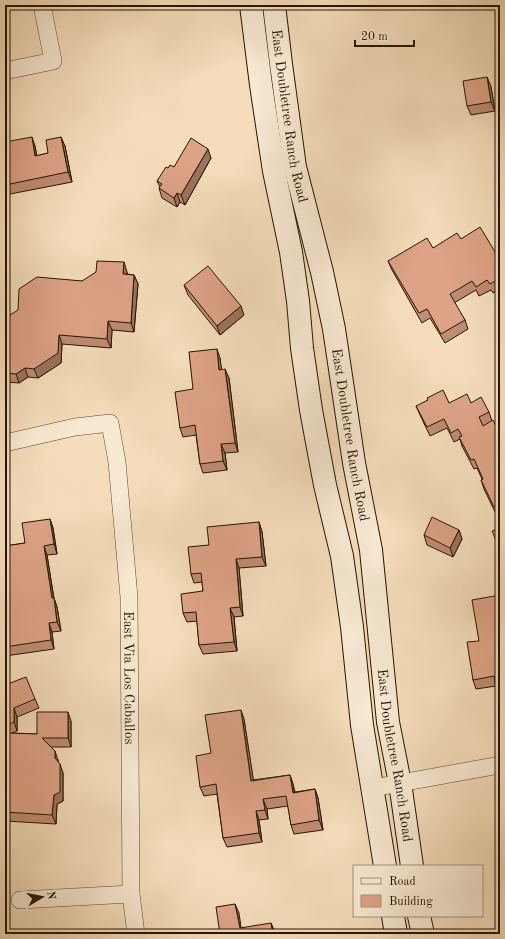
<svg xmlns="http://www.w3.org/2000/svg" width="505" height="939" viewBox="0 0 505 939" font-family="'Old Standard TT',serif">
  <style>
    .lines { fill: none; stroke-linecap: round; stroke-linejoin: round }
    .minor-casing { stroke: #5a4730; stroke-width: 18 }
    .secondary-casing { stroke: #261501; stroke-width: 24 }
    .minor { stroke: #f8e9d3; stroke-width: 17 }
    .secondary { stroke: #f8e9d3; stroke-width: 22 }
    .wall { fill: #bf8c74; stroke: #261501 }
    .shaded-wall { fill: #9b725e; stroke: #261501 }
    .building { fill: #dea387; stroke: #261501 }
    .labels { text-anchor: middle; stroke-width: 3.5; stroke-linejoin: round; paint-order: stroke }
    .street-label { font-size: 14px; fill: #261501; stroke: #f8e9d3 }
  </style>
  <rect width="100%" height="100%" fill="#f5ddbb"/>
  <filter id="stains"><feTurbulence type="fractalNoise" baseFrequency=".005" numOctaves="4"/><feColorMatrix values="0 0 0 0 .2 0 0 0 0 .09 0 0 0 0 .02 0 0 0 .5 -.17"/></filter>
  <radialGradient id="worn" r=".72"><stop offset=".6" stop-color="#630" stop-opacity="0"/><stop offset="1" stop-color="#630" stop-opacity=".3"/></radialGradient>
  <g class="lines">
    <!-- minor casing -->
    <g class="minor-casing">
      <g id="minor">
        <polyline points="5,71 53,61 42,5"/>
        <path id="s1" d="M5 443 75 427 110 423 117 462 129 597 131 894 136 934"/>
        <polyline points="373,788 500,765"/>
        <polyline points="20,900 131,894"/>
      </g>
    </g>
    <!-- secondary casing -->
    <g class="secondary-casing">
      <g id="secondary">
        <polyline points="251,5 261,85 274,171 291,252 298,301 302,348 311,410 325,485 342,556 352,627 362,725 385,866"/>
        <path id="s2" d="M274 5 281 64 295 167 322 272 334 329 354 463 371 550 388 722 400 783 412 866"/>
        <polyline points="393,916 396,934"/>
        <polyline points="419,916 423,934"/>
      </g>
    </g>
    <!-- minor -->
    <use href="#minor" class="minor"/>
    <!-- secondary -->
    <use href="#secondary" class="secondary"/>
  </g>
  <!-- wall -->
  <g class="wall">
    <polygon points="487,77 491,87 495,111 471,115 467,106"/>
    <polygon points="5,142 35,146 37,156 48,153 65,146 72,182 5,195"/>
    <polygon points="211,158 185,205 180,202 177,207 162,198 159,188 160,187 157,181 168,168"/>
    <polygon points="461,239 500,260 500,289 493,293 491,290 479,296 476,290 454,303 465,320 468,329 445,343 430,318 422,323 392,270 388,261 433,248"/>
    <polygon points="127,272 127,274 134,275 138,284 134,332 112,330 111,348 62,344 61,363 38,378 28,377 19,383 5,382 5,318 82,281"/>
    <polygon points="184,285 244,315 220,335 188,295"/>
    <polygon points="220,358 221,370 229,378 238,452 225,453 227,470 203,473 200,464 196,435 183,437 180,428 193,389"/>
    <polygon points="449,403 471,403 489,412 492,421 500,434 500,514 497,516 484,489 481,480 482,479 477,468 474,469 462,446 460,439 454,442 447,428 430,436 420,415 416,406"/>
    <polygon points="50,519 53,528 57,554 47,555 54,598 57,607 61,631 52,632 54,649 5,656 5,546 25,543"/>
    <polygon points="259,522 262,532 266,566 239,568 243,616 234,617 237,651 203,654 199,645 197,621 187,622 183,613 203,591 202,582 194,583 191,574 209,545"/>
    <polygon points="459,530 462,539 453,557 427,545 424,535"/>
    <polygon points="500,595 500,698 496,689 496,686 476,689 473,680 479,641"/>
    <polygon points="5,685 35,699 39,708 17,717 17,731 12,733 37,734 71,721 71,747 51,747 58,760 58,762 63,773 63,801 57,804 56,824 5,821"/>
    <polygon points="244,719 253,780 290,775 293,784 295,792 315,789 318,798 323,830 294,834 291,825 288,806 267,809 268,819 259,820 262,842 227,847 223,838 217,794 204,796 200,787 211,753"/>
  </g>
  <!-- shaded-wall -->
  <g class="shaded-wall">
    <polygon points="487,77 491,87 495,111 491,102"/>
    <polygon points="32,137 35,146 38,165 35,156"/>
    <polygon points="61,137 65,146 72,182 68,172"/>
    <polygon points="208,149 211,158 185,205 181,195"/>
    <polygon points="177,193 180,202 177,207 174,198"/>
    <polygon points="124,262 127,272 126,283 123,274"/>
    <polygon points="134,275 138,284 134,332 131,323"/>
    <polygon points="241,306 244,315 220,335 217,326"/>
    <polygon points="108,321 112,330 111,348 107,339"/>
    <polygon points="59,335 62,344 61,363 38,378 34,369"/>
    <polygon points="217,349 220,358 223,379 219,370"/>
    <polygon points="25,368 28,377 19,383 16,374"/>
    <polygon points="225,369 229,378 238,452 235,443"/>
    <polygon points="221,444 225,453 227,470 223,461"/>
    <polygon points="50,519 53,528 57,554 54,544"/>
    <polygon points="259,522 262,532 266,566 262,557"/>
    <polygon points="459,530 462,539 453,557 450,548"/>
    <polygon points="44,546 47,555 55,607 52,598"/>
    <polygon points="236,559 239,568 243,616 240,607"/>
    <polygon points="54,598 57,607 61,631 57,622"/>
    <polygon points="230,608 234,617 237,651 234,642"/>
    <polygon points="49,623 52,632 54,649 51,640"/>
    <polygon points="14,708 17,717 17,731 14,722"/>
    <polygon points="241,710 244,719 255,790 251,781"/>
    <polygon points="68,712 71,721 71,747 68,738"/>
    <polygon points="55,751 58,760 58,767 55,758"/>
    <polygon points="60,764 63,773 63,801 57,804 56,824 52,815 54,795"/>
    <polygon points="290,775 293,784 296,802 293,793"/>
    <polygon points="315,789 318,798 323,830 319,820"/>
    <polygon points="263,799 267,809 268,819 265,810"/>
    <polygon points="256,811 259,820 262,842 259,833"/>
    <polygon points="235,904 239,913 242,934 240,928"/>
    <polygon points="271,923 275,932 275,934 273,934"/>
  </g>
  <!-- building -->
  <g class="building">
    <polygon points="487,77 491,102 467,106 463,81"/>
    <polygon points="32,137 35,156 48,153 46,140 61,137 68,172 5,185 5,142"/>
    <polygon points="191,138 208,149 181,195 177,193 174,198 159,188 162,184 157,181 166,167 168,168 170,165 174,167"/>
    <polygon points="480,227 500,260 500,278 490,284 487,280 476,287 472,281 450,294 465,320 441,334 427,309 419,313 388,261 427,238 433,248 457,233 461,239"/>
    <polygon points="97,261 124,262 123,274 134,275 131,323 108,321 107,339 59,335 58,353 34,369 25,368 16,374 5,373 5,318 18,310 19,289 37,277 82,281 96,272"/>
    <polygon points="208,266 241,306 217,326 184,285"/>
    <polygon points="217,349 219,370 225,369 235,443 221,444 223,461 200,464 195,425 180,428 175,392 193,389 189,352"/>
    <polygon points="443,390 449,403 467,394 471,403 481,397 489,412 479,417 483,426 493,420 500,434 500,448 498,449 500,452 500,504 494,507 481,480 483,479 474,459 471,460 459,437 462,436 458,429 451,433 444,419 427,427 416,406 428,400 427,398"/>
    <polygon points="432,517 459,530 450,548 424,535"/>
    <polygon points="50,519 54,544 44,546 52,598 54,598 57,622 49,623 51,640 5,647 5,546 25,543 22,523"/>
    <polygon points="259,522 262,557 236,559 240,607 230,608 234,642 199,645 196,612 183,613 181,594 203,591 201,573 191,574 188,547 209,545 207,527"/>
    <polygon points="500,528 500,550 492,531"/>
    <polygon points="500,595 500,689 496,689 494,676 473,680 467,642 479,641 472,600"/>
    <polygon points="26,677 35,699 14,708 14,722 5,726 5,685"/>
    <polygon points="241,710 251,781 290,775 293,793 315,789 319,820 291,825 286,796 263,799 265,810 256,811 259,833 223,838 216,784 200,787 196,756 211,753 205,715"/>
    <polygon points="37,712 68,712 68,738 42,738 55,751 55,758 60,764 60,792 54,795 52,815 5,812 5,733 37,734"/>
    <polygon points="235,904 240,928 271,923 273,934 220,934 216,907"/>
  </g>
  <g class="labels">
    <!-- street labels -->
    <g class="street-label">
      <text dy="5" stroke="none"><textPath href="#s2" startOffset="112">East Doubletree Ranch Road</textPath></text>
      <text dy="5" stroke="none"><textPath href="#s2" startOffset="437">East Doubletree Ranch Road</textPath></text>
      <text dy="5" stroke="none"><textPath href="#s1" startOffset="363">East Via Los Caballos</textPath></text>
      <text dy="5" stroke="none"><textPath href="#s2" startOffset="761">East Doubletree Ranch Road</textPath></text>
    </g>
  </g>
  <!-- margin -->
  <rect width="505" height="939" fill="none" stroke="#f5ddbb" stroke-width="20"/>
  <rect x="6" y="6" width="493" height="927" fill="none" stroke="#261501" stroke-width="2"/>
  <rect x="10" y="10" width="485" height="919" fill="none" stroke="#261501"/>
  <!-- legend -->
  <rect x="353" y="865" width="130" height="52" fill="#f8e9d3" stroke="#a4947f"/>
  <rect x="361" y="878" width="20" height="6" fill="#f8e9d3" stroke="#a4947f"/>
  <text x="389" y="885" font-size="12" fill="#261501">Road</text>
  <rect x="361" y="895" width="20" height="12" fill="#dea387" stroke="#a4947f"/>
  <text x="389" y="905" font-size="12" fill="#261501">Building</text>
  <!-- north arrow -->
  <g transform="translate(42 897) rotate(80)" stroke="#f8e9d3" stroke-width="3" paint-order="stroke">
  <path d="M0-3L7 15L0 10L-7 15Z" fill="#261501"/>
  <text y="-6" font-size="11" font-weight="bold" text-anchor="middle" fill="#261501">N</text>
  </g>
  <!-- scale -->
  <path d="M355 40v6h59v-6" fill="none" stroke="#261501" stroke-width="2"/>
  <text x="361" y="40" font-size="12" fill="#261501" stroke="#f8e9d3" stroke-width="3" paint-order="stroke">20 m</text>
  <rect width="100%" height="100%" filter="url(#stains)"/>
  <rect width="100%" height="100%" fill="url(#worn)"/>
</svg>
